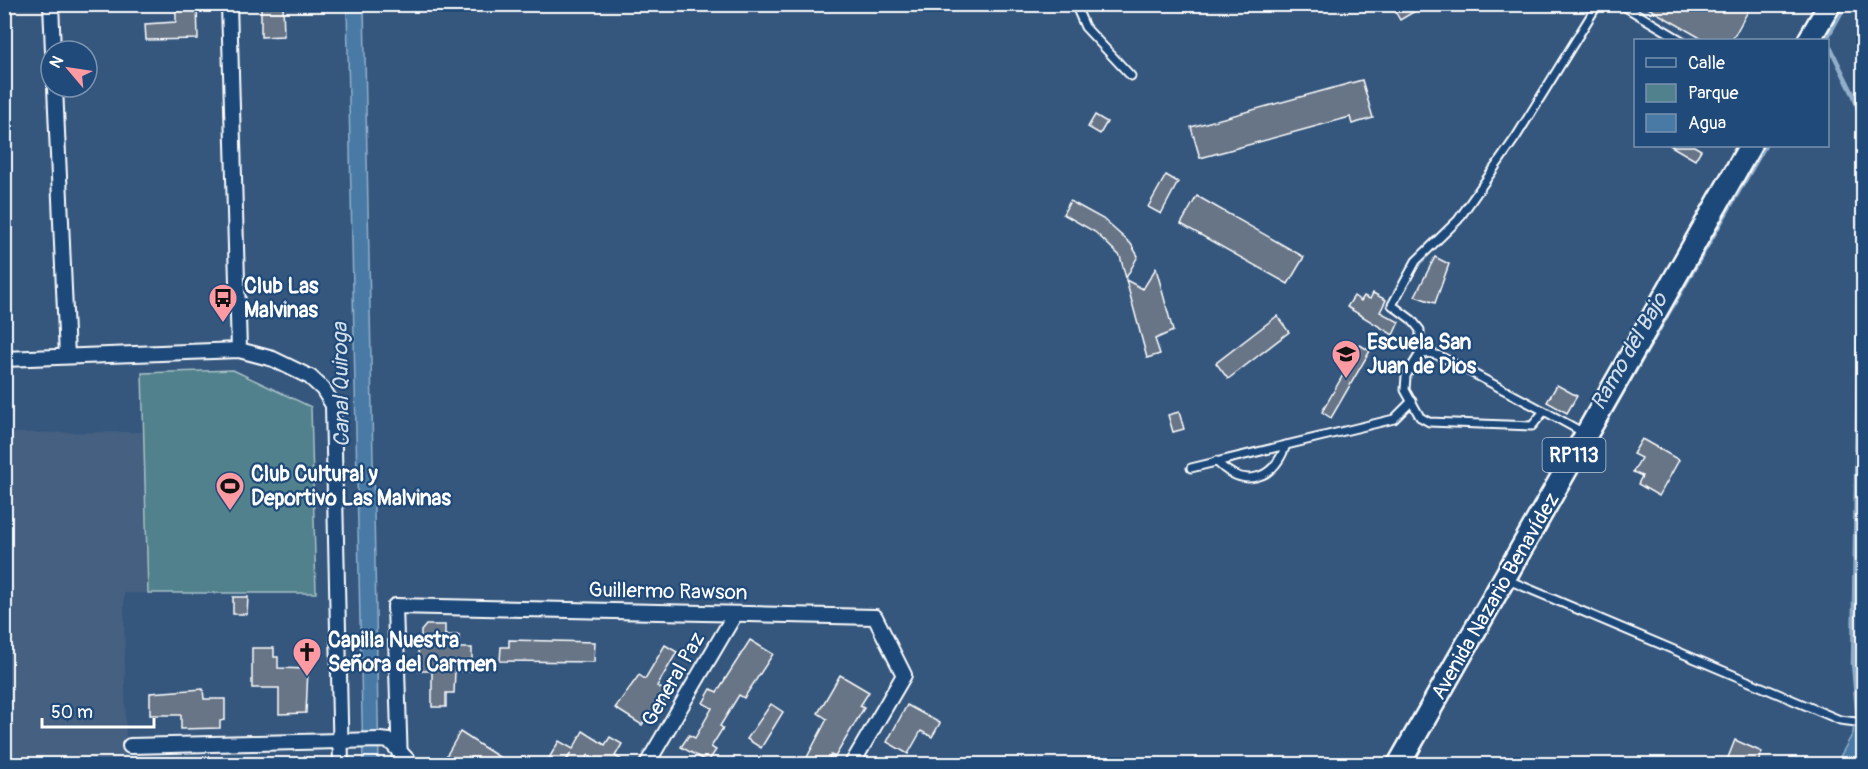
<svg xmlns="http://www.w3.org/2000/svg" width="1868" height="769" viewBox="0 0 1868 769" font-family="Pangolin,sans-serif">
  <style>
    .built { fill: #446081 }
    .green { fill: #51818c; stroke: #a8c0c6; stroke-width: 1.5 }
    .water { fill: #497aa6; stroke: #92afca; stroke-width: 1.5 }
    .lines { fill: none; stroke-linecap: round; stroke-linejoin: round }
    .stream { stroke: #92afca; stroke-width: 4.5 }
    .building { fill: #677587; stroke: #fff; stroke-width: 1.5 }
    .service-casing { stroke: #fff; stroke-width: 11 }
    .minor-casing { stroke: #fff; stroke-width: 18 }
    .primary-casing { stroke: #fff; stroke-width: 26 }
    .service { stroke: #1f4a7a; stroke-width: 7 }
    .minor { stroke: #1f4a7a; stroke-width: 14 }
    .primary { stroke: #1f4a7a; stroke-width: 21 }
    .labels { text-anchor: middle; stroke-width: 4.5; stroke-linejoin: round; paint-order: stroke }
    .shield { fill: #1f4a7a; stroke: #bcc9d7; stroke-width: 1.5 }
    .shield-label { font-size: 20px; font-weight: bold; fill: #fff }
    .poi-label { font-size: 21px; font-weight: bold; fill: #fff; stroke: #1f4a7a; text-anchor: start }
    .street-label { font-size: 21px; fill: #fff; stroke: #1f4a7a }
    .water-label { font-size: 22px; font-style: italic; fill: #d2dee9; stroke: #1f4a7a }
  </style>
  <rect width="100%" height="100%" fill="#35577e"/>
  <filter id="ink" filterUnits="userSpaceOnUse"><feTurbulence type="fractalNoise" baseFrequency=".0167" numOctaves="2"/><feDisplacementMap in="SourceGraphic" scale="12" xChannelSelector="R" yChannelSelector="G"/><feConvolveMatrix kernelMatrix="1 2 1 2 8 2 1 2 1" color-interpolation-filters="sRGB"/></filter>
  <g filter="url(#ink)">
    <!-- built -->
    <polygon class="built" points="144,432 148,593 124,593 126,764 5,764 4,433"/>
    <!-- green -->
    <polygon class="green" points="233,370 311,407 316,593 148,593 142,373"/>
    <!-- water -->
    <g class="water">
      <polygon points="347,5 364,5 379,764 363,764"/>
      <polygon points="1854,724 1863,726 1863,747 1854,764 1836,764 1853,733"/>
    </g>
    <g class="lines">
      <!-- stream -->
      <g class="stream">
        <polyline points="1826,40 1846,4"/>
        <polyline points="1828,43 1854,96 1862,121 1853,663 1858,722"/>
        <polyline points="1540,536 1765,146"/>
      </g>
    </g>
    <!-- building -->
    <g class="building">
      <polygon points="176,4 197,4 198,39 146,40 145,24 176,22"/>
      <polygon points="261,4 283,4 284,36 261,37"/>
      <polygon points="1391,4 1427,4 1400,20"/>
      <polygon points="1641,4 1752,4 1732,40 1704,40"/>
      <polygon points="1362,80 1373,118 1352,124 1350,117 1200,158 1191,127"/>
      <polygon points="1095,115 1107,122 1100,134 1088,127"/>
      <polygon points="1671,146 1694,146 1701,150 1695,160"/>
      <polygon points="1166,175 1178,182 1161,214 1148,207"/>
      <polygon points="1197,196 1304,257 1288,284 1181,224"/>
      <polygon points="1070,201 1103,219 1131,244 1138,256 1126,278 1120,256 1095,232 1063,214"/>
      <polygon points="1435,257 1449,264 1435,303 1415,296"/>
      <polygon points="1156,268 1173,331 1155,339 1160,354 1147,358 1126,280 1143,289"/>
      <polygon points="1373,293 1386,300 1380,312 1399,322 1393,335 1347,307 1354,296 1361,301 1364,296 1370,299"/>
      <polygon points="1277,316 1289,332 1228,379 1216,363"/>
      <polygon points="1360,345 1370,351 1331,418 1322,412"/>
      <polygon points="1557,385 1577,396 1567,413 1547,402"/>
      <polygon points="1179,412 1184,429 1173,432 1168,415"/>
      <polygon points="1642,439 1679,460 1659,496 1638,484 1642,476 1633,472 1641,458 1633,454"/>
      <polygon points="233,597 248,597 247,614 233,614"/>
      <polygon points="426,625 445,625 445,635 459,635 459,648 472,648 472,671 455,671 454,693 446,693 446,707 432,707 432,671 419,671 418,648 421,648 421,631"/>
      <polygon points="509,640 595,642 594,662 500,661 501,647 509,647"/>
      <polygon points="750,640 773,654 744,698 739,695 720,726 723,728 711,747 716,750 708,762 681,747 689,735 695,738 712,708 703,703 711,689 717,692"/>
      <polygon points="665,645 677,652 657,686 669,693 655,716 649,713 642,725 615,708 639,675 645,679"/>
      <polygon points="252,648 274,648 274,657 278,657 278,668 308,669 306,713 279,714 279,688 252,688"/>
      <polygon points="840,675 869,692 860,706 864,708 835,757 831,755 826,765 803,765 827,719 818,713"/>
      <polygon points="203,689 204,699 225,699 225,720 220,721 220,728 181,729 181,715 150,715 150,693"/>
      <polygon points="771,704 783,712 761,748 747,739"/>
      <polygon points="907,705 940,723 932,737 921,731 908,754 887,742"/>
      <polygon points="583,731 605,745 610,737 622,744 615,756 630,765 603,765 588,755 583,765 577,765 567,759 571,753 564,765 545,765 559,741 573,749"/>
      <polygon points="460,732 480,745 512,765 452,765 444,760"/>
      <polygon points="1735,740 1762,752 1757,765 1725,765"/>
    </g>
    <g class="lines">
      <!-- service casing -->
      <g class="service-casing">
        <g id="service">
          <polyline points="1075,4 1085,27 1131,76"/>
          <polyline points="1620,4 1681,40"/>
          <polyline points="1419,355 1429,353 1440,356 1544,411 1532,426 1429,422 1420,417 1405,390 1406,376 1419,355 1420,330 1412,320 1392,305 1416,261 1458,220 1516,137 1598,4"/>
          <polyline points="1544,411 1584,433"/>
          <path d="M1216 461C1243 489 1273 481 1286 445"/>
          <polyline points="1191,468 1394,419 1412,401"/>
          <polyline points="1508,580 1840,720 1864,723"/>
        </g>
      </g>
      <!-- minor casing -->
      <g class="minor-casing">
        <g id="minor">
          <polyline points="51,4 53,51"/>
          <polyline points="229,4 239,350"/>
          <polyline points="55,87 67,356"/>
          <polyline points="4,359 239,350 273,359 310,377 323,389 333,405 341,764"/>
          <polyline points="130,746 380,740 390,741 411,764"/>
          <polyline points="400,764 395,606 875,617 904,675 852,764"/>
          <polyline points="647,764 735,614"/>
        </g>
      </g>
      <!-- primary casing -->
      <g class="primary-casing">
        <g id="primary">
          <polyline points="1809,40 1830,4"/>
          <polyline points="1399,764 1750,146"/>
        </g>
      </g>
      <!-- service -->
      <use href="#service" class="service"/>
      <!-- minor -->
      <use href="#minor" class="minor"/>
      <!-- primary -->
      <use href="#primary" class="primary"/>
    </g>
  </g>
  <!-- icons -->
  <defs>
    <g id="bus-pin" transform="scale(1.5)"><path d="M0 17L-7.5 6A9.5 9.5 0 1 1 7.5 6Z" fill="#ff9aa2" stroke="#1f4a7a"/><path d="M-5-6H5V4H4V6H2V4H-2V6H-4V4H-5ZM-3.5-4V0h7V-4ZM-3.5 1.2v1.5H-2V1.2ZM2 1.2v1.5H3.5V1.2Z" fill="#111"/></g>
    <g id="school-pin" transform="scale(1.5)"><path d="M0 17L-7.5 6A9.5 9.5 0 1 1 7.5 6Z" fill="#ff9aa2" stroke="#1f4a7a"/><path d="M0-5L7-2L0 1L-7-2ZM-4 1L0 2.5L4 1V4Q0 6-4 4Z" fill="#111"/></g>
    <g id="stadium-pin" transform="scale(1.5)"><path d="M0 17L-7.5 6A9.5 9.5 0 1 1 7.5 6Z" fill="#ff9aa2" stroke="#1f4a7a"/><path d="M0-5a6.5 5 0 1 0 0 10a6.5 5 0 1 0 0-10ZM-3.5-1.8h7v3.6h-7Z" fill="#111"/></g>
    <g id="church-pin" transform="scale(1.5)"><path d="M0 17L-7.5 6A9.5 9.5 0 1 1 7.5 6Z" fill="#ff9aa2" stroke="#1f4a7a"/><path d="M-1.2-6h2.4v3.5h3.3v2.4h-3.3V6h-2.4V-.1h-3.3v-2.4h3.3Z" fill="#111"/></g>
  </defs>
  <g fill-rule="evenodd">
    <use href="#bus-pin" x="223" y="298"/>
    <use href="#school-pin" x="1346" y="354"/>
    <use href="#stadium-pin" x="230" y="486"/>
    <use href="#church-pin" x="307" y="652"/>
  </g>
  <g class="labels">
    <!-- shield labels -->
    <rect class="shield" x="1542.5" y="438" width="63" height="34" rx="4.5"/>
    <g class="shield-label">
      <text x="1574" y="462">RP113</text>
    </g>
    <!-- poi labels -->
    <g class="poi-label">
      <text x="244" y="293">Club Las<tspan x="244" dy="24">Malvinas</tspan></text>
      <text x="1367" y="349">Escuela San<tspan x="1367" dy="24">Juan de Dios</tspan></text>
      <text x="251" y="481">Club Cultural y<tspan x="251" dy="24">Deportivo Las Malvinas</tspan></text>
      <text x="328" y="647">Capilla Nuestra<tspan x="328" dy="24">Señora del Carmen</tspan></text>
    </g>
    <!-- street labels -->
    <g class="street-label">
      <text transform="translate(668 591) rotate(1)" y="7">Guillermo Rawson</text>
      <text transform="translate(1495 596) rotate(-60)" y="7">Avenida Nazario Benavídez</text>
      <text transform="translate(673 679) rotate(-60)" y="7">General Paz</text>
    </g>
    <!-- water labels -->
    <g class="water-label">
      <text transform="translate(1628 351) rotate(-60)" y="8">Ramo del Bajo</text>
      <text transform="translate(340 385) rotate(-91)" y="8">Canal Quiroga</text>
    </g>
  </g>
  <!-- margin -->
  <rect width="1868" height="769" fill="none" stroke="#1f4a7a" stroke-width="24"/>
  <rect x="12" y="12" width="1844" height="745" fill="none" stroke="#fff" stroke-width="2" filter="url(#ink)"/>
  <!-- legend -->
  <rect x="1634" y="39" width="195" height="108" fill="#1f4a7a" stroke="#7992af" stroke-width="1.5"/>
  <rect x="1646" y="58" width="30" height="9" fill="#1f4a7a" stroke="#7992af" stroke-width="1.5"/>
  <text x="1688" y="69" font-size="18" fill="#ffffff">Calle</text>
  <rect x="1646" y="84" width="30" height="18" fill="#51818c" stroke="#7992af" stroke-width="1.5"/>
  <text x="1688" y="99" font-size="18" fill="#ffffff">Parque</text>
  <rect x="1646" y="114" width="30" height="18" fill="#497aa6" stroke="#7992af" stroke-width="1.5"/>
  <text x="1688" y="129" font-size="18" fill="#ffffff">Agua</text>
  <!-- north arrow -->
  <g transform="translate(69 69) rotate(299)"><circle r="28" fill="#1f4a7a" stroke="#7992af" stroke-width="1.5"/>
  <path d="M0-4.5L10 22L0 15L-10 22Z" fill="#ff9aa2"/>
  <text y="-9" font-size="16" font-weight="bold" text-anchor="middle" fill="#ffffff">N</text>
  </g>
  <!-- scale -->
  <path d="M42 718v9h112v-9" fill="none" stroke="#ffffff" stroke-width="3"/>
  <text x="51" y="718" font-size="18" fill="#ffffff" stroke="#1f4a7a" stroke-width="4.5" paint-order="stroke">50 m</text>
</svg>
